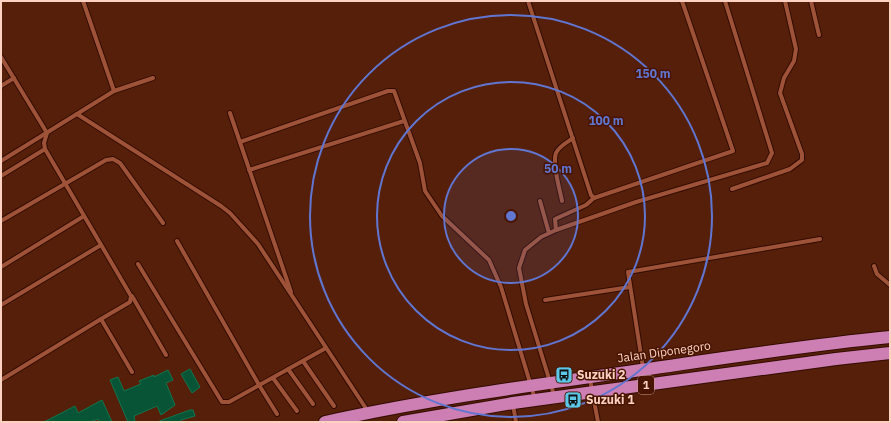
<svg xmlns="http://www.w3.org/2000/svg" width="891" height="423" viewBox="0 0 891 423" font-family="'IBM Plex Sans',sans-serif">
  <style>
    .building { fill: #075436; stroke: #11764e }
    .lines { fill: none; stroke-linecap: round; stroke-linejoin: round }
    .lane-casing { stroke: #320c01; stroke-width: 6 }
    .highway-casing { stroke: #320c01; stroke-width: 14 }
    .lane { stroke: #9e5338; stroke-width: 4 }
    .highway { stroke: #cd7eb3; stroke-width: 12 }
    .ring { fill: none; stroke: #6076d1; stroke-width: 2 }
    .labels { text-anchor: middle; stroke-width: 3; stroke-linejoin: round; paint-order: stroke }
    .shield { fill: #491400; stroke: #c79988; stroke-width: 1 }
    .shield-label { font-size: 11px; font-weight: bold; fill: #fdd2c2 }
    .street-label { font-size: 12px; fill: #fdd2c2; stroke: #491400 }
    .poi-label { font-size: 12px; font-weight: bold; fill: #fdd2c2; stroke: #491400; text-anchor: start }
    .centre { fill: #6076d1; stroke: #491400; stroke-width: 2 }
    .ring-label { font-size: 12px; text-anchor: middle; font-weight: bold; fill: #6076d1; stroke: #491400; stroke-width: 3; stroke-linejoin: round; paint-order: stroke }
  </style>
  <rect width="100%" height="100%" fill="#551f0a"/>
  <!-- building -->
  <g class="building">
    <polygon points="190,369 200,387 192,393 181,374"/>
    <polygon points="168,370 173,380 166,383 175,405 161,415 157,406 134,416 135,422 128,422 110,380 118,377 124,391 141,384 139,381 154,375 154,377"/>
    <polygon points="102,400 112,422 99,422 98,419 90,422 44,422 75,406 78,413"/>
    <polygon points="190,410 193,410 195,416 181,420 182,422 157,422"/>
  </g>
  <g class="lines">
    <!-- lane casing -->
    <g class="lane-casing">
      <g id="lane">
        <polyline points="83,1 114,91"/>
        <polyline points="528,1 591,195 594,198"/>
        <polyline points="811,1 819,35"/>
        <polyline points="1,57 47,133 44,143 45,149 131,296 130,302 101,319 132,372"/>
        <polyline points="1,86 14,78"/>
        <polyline points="230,113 291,292"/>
        <polyline points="77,114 221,206 230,213 258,244 367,410"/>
        <polyline points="240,142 388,91 394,91 420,163 425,191 442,216 489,260 501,287 535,399"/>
        <polyline points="1,161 114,91 153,78"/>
        <polyline points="249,170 404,121"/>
        <polyline points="1,176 45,149"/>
        <polyline points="732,189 790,169 802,160 802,154 780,93 784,78 794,61 796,49 785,1"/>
        <polyline points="540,201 549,233"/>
        <path d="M562 201C560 190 552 164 556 153 559 146 568 142 573 138"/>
        <polyline points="1,221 106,160 113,159 120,163 163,223"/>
        <polyline points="556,230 555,219 586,205 594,198 733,151 682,1"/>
        <polyline points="177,241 259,385 277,414"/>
        <polyline points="138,264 222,402 229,402 326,348"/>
        <polyline points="874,266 877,274 890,285"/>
        <polyline points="1,267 84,216"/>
        <polyline points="132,296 166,355"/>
        <polyline points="545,300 630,287"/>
        <polyline points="1,305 101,245"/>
        <polyline points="303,361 334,406"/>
        <polyline points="643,368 628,272 820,239"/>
        <polyline points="288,369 313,404"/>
        <polyline points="273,378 297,411"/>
        <polyline points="590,379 598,422"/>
        <polyline points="1,380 101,319"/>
        <polyline points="554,395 526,304 519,268 525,250 541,237 556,230 636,202 767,163 772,153 725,1"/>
        <polyline points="513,405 516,422"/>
      </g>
    </g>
    <!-- highway casing -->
    <g class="highway-casing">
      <g id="highway">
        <path d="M325 422C430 399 535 385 641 370 724 358 807 345 890 337"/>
        <polyline points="403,422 513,403 836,359 890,353"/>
      </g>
    </g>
    <!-- lane -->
    <use href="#lane" class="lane"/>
    <!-- highway -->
    <use href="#highway" class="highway"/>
  </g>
  <!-- distance rings -->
  <circle cx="511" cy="216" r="67" fill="#6076d1" fill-opacity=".12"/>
  <g class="ring">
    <circle cx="511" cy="216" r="67"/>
    <circle cx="511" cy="216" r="134"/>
    <circle cx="511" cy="216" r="201"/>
  </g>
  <!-- icons -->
  <defs>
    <g id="bus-square" transform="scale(0.9)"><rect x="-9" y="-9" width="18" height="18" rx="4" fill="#5cc7e7" stroke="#491400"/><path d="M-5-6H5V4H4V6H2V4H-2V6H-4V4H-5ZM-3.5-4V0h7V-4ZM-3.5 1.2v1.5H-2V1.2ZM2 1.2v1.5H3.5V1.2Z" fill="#111"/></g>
  </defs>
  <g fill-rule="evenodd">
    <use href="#bus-square" x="564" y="375"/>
    <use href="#bus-square" x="573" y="400"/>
  </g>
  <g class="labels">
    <!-- shield labels -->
    <rect class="shield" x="638" y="376" width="16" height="18" rx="3"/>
    <g class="shield-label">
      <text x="646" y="389">1</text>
    </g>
    <!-- street labels -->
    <g class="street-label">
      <text transform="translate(664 352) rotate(-8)" y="4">Jalan Diponegoro</text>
    </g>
    <!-- poi labels -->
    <g class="poi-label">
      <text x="577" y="379">Suzuki 2</text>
      <text x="586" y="404">Suzuki 1</text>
    </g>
  </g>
  <circle cx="511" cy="216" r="6" class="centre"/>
  <g class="ring-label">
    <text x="653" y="78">150 m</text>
    <text x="606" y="125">100 m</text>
    <text x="558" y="173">50 m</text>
  </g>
  <!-- border -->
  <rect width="891" height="423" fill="none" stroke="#fdd2c2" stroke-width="4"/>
</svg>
